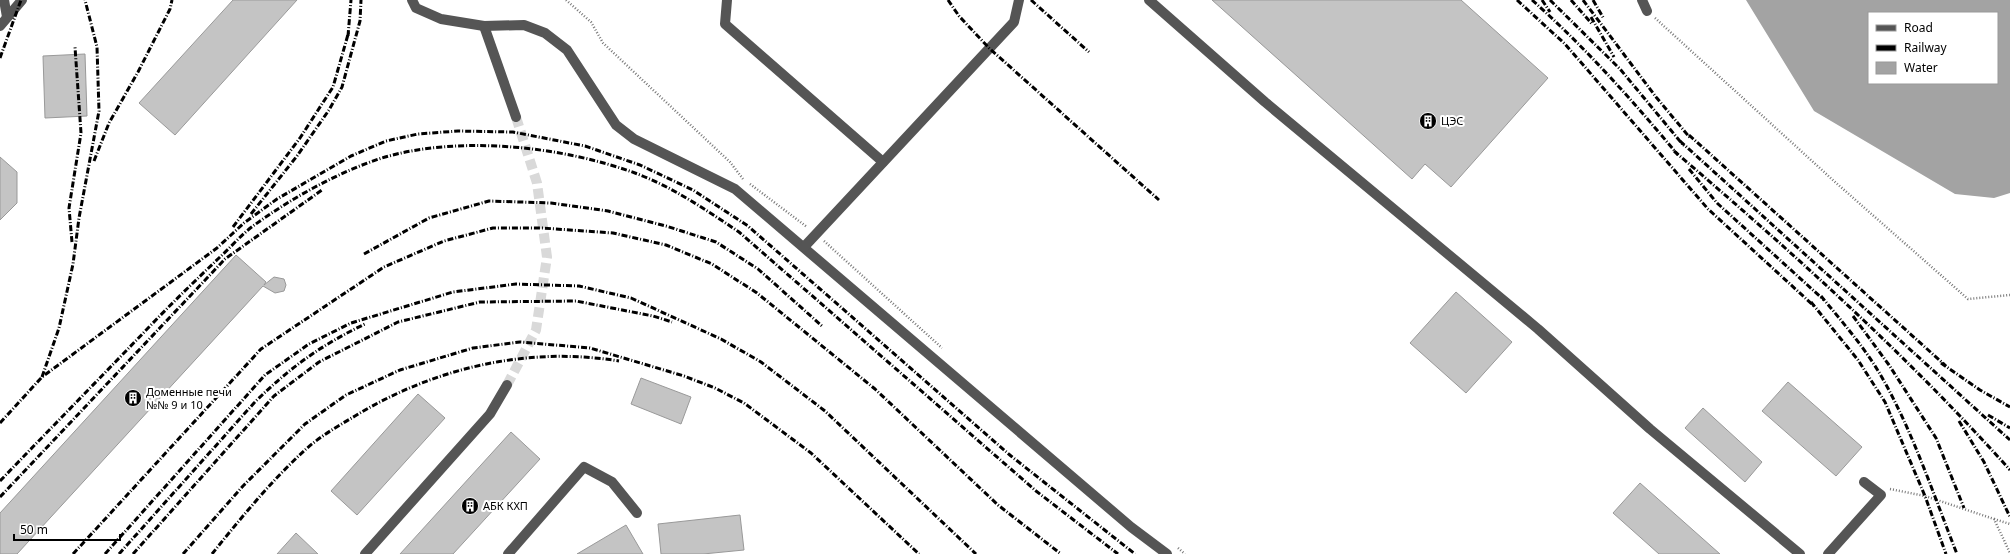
<svg xmlns="http://www.w3.org/2000/svg" width="2010" height="554" viewBox="0 0 2010 554" font-family="'Noto Sans',sans-serif">
  <style>
    .water { fill: #a3a3a3; fill-rule: evenodd }
    .building { fill: #c4c4c4; stroke: #999 }
    .lines { fill: none; stroke-linecap: round; stroke-linejoin: round }
    .minor-tunnel { stroke: #d9d9d9; stroke-width: 10; stroke-dasharray: 10 5; stroke-linecap: butt }
    .path { stroke: #777; stroke-width: 2.5; stroke-dasharray: 1 2; stroke-linecap: butt }
    .minor { stroke: #555; stroke-width: 10 }
    .rail { stroke: #000; stroke-width: 3; stroke-dasharray: 6 2 1 2; stroke-linecap: butt }
    .labels { text-anchor: middle; stroke-width: 4; stroke-linejoin: round; paint-order: stroke }
    .poi-label { font-size: 11px; fill: #000; stroke: #fff; text-anchor: start }
  </style>
  <rect width="100%" height="100%" fill="#fff"/>
  <!-- water -->
  <path class="water" d="M1746 0H2010V193L1994 198 1955 194 1814 111ZM1869 13H1997V83H1869Z"/>
  <!-- building -->
  <g class="building">
    <polygon points="233,0 297,0 175,135 139,103"/>
    <polygon points="1212,0 1461,0 1548,78 1451,187 1425,164 1412,179"/>
    <polygon points="85,54 87,116 45,118 43,56"/>
    <polygon points="0,157 17,172 17,203 0,220"/>
    <polygon points="236,255 266,282 264,285 274,277 284,279 286,285 284,291 275,293 263,286 17,554 0,554 0,513"/>
    <polygon points="1456,292 1512,342 1466,393 1410,343"/>
    <polygon points="641,378 691,397 681,424 631,404"/>
    <polygon points="1788,382 1862,447 1836,476 1762,411"/>
    <polygon points="418,394 445,418 357,515 331,491"/>
    <polygon points="1703,408 1762,462 1745,482 1685,428"/>
    <polygon points="511,432 540,459 453,554 400,554"/>
    <polygon points="1640,483 1720,554 1659,554 1613,513"/>
    <polygon points="740,515 744,550 703,554 661,554 658,524"/>
    <polygon points="626,525 643,554 577,554"/>
    <polygon points="296,533 318,554 277,554"/>
  </g>
  <g class="lines">
    <!-- minor-tunnel -->
    <polyline class="minor-tunnel" points="507,385 536,330 547,257 537,183 516,117"/>
    <!-- path -->
    <g class="path">
      <polyline points="566,0 591,22 603,43 730,162 743,179"/>
      <polyline points="1655,18 1834,181 1968,299 2010,295"/>
      <polyline points="750,184 807,227"/>
      <polyline points="824,241 942,348"/>
      <polyline points="1890,489 1925,496 1994,519 2010,553"/>
      <polyline points="1994,519 2010,524"/>
      <polyline points="1178,548 1185,554"/>
    </g>
    <!-- minor -->
    <g class="minor">
      <polyline points="4,0 7,17"/>
      <polyline points="412,0 416,8 441,19 484,26 524,25 545,33 567,50 616,125 634,139 735,189 1131,527 1167,554"/>
      <polyline points="727,0 725,24 883,162"/>
      <polyline points="1149,0 1265,102 1538,329 1650,429 1800,554"/>
      <polyline points="1642,0 1647,11"/>
      <polyline points="0,26 22,0"/>
      <polyline points="484,26 516,117"/>
      <polyline points="804,247 1014,22 1019,0"/>
      <polyline points="365,554 490,414 507,385"/>
      <polyline points="508,554 584,467 612,482 637,513"/>
      <polyline points="1828,554 1881,495 1864,482"/>
    </g>
    <!-- rail -->
    <g class="rail">
      <polyline points="948,0 959,16 989,48 1159,200"/>
      <polyline points="1031,0 1089,52"/>
      <polyline points="1517,0 1565,44 1708,209 1814,306"/>
      <path d="M1532 0C1585 47 1633 101 1678 155"/>
      <polyline points="1542,0 1550,12"/>
      <polyline points="1550,0 1620,69 1684,146"/>
      <polyline points="1571,0 1592,24"/>
      <polyline points="1583,0 1656,97 1691,139"/>
      <polyline points="1593,0 1604,19"/>
      <polyline points="1591,17 1614,57"/>
      <polyline points="348,36 351,0"/>
      <polyline points="0,58 21,0"/>
      <polyline points="1689,135 1946,366"/>
      <polyline points="1680,141 2010,440"/>
      <path d="M1674 151C1791 251 1907 355 2010 470"/>
      <polyline points="94,161 109,123 138,72 170,9 172,0"/>
      <polyline points="1689,169 1717,203 1824,300"/>
      <polyline points="251,214 297,156 329,110 342,87 360,21 361,0"/>
      <polyline points="233,227 300,138 333,87 349,31"/>
      <polyline points="72,242 69,208 81,133 75,47"/>
      <polyline points="364,254 429,218 489,201 551,203 608,211 666,226 716,242 758,269 822,326"/>
      <path d="M1821 296C1843 323 1867 350 1884 381 1914 435 1934 496 1957 554"/>
      <polyline points="1811,302 1858,360 1885,402 1925,496 1946,554"/>
      <polyline points="1853,316 1889,365 1936,438 1964,508"/>
      <polyline points="1941,363 1980,390 2010,407"/>
      <polyline points="42,377 59,328 73,264 79,218 99,111 97,47 85,0"/>
      <polyline points="1988,415 2010,428"/>
      <polyline points="1959,421 1984,462 2010,517"/>
      <polyline points="0,423 42,377 217,248 244,223 277,199 351,156 386,141 418,134 458,131 513,132 585,146 640,165 693,190 748,226 1011,456 1135,554"/>
      <path d="M0 481C50 429 101 377 151 325 174 301 197 279 220 257 231 247 241 235 253 226 290 199 338 172 382 158 458 135 561 146 635 173 673 187 706 210 739 232L1036 491 1118 554"/>
      <polyline points="0,497 225,259 322,190"/>
      <polyline points="73,554 261,349 384,267 444,241 493,228 542,228 613,233 666,245 712,264 757,293 875,389 998,505 1061,554"/>
      <polyline points="105,554 265,375 309,344 351,323 453,292 516,284 579,286 631,298 721,339 761,362 825,411 976,554"/>
      <path d="M119 554 254 403C288 369 321 345 365 324"/>
      <polyline points="133,554 274,396 319,362 398,322 480,302 576,301 653,316 672,322"/>
      <polyline points="183,554 243,486 305,424 346,395 400,370 473,348 520,342 590,348 684,376 715,388 744,403 811,453 919,554"/>
      <path d="M212 554C240 519 272 480 305 450 319 437 338 426 355 416 434 368 527 346 619 361"/>
    </g>
  </g>
  <!-- icons -->
  <defs>
    <g id="building-disc" transform="scale(0.9)"><circle r="9.5" fill="#000" stroke="#fff"/><path d="M-4-6H4V6H1V3H-1V6H-4ZM-2.5-4.3h1.7v1.8h-1.7ZM.8-4.3h1.7v1.8H.8ZM-2.5-1h1.7V.8h-1.7ZM.8-1h1.7V.8H.8Z" fill="#fff"/></g>
  </defs>
  <g fill-rule="evenodd">
    <use href="#building-disc" x="1428" y="121"/>
    <use href="#building-disc" x="133" y="398"/>
    <use href="#building-disc" x="470" y="506"/>
  </g>
  <g class="labels">
    <!-- poi labels -->
    <g class="poi-label">
      <text x="1441" y="125">ЦЭС</text>
      <text x="146" y="396">Доменные печи<tspan x="146" dy="13">№№ 9 и 10</tspan></text>
      <text x="483" y="510">АБК КХП</text>
    </g>
  </g>
  <!-- legend -->
  <rect x="1868" y="12" width="130" height="72" fill="#ffffff" stroke="#999999"/>
  <rect x="1876" y="25" width="20" height="6" fill="#555555" stroke="#999999"/>
  <text x="1904" y="32" font-size="12" fill="#000000">Road</text>
  <rect x="1876" y="45" width="20" height="6" fill="#000000" stroke="#999999"/>
  <text x="1904" y="52" font-size="12" fill="#000000">Railway</text>
  <rect x="1876" y="62" width="20" height="12" fill="#a3a3a3" stroke="#999999"/>
  <text x="1904" y="72" font-size="12" fill="#000000">Water</text>
  <!-- scale -->
  <path d="M14 534v6h106v-6" fill="none" stroke="#000000" stroke-width="2"/>
  <text x="20" y="534" font-size="12" fill="#000000" stroke="#ffffff" stroke-width="3" paint-order="stroke">50 m</text>
</svg>
